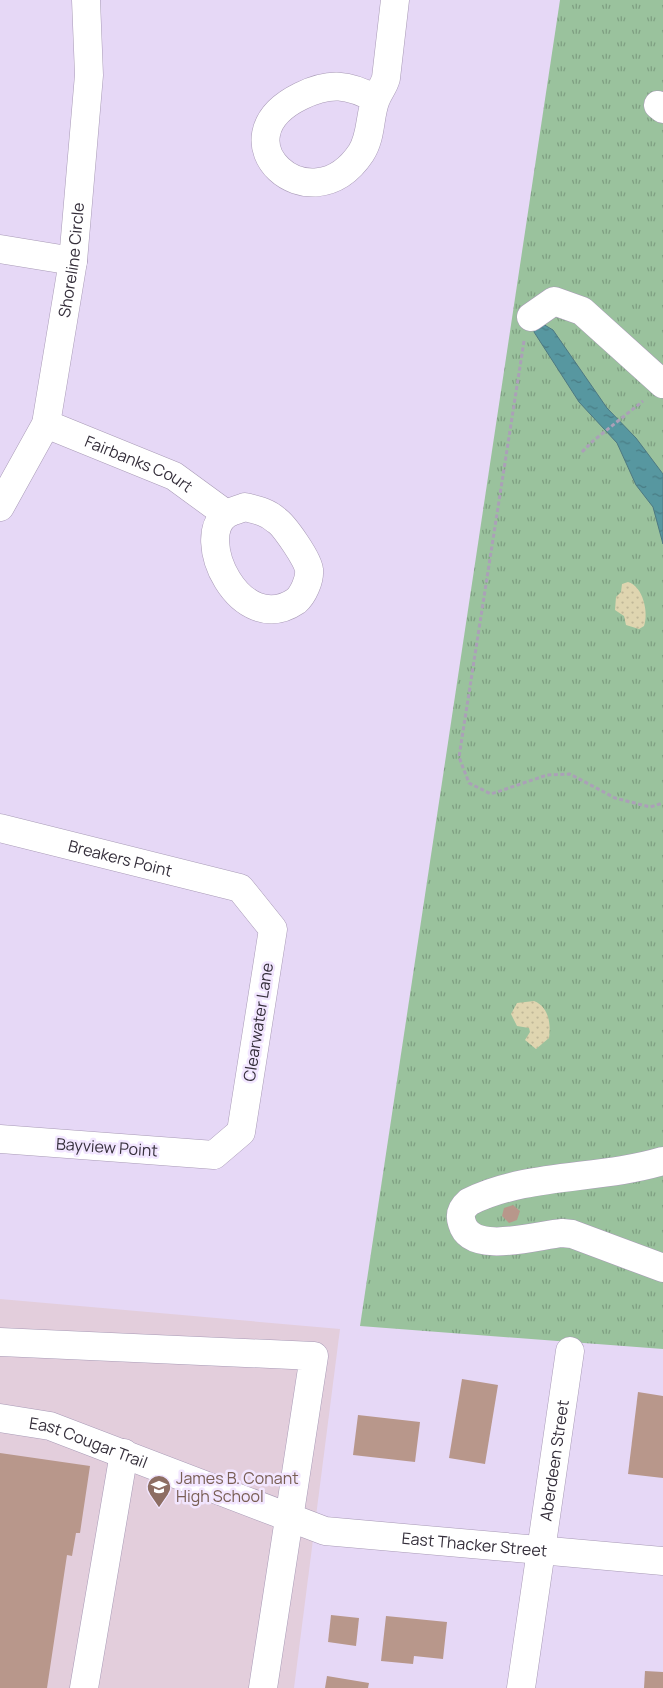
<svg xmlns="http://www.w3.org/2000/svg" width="663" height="1688" viewBox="0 0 663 1688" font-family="Manrope,sans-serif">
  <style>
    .education { fill: #e3cedc }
    .grass { fill: url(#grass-tufts) }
    .sand { fill: url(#sand-dots) }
    .water { fill: url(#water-ripples); stroke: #4d7882 }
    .building { fill: #b8978b }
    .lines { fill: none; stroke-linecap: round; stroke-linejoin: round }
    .minor-casing { stroke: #a89ab6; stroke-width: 29 }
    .path { stroke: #aba0b8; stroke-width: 3; stroke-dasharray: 4 2.5; stroke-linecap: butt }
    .minor { stroke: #fff; stroke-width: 28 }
    .labels { text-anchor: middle; stroke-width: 5; stroke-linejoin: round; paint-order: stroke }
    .street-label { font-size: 16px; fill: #352f3b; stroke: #f2e6ff }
    .education-label { font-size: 16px; fill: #785e54; stroke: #f2e6ff; text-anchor: start }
  </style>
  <defs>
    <pattern id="grass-tufts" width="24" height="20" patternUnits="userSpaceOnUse" patternTransform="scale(1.25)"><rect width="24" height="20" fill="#9ac29d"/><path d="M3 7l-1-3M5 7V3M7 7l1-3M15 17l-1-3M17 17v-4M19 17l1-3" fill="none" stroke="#7e9e81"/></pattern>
    <pattern id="sand-dots" width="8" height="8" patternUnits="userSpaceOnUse" patternTransform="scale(1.25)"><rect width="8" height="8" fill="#dfd5b0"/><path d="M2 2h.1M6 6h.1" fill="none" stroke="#c0b798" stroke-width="1.8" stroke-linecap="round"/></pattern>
    <pattern id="water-ripples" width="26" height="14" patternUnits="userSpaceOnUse" patternTransform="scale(1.25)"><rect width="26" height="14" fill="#5797a0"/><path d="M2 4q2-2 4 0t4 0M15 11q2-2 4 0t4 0" fill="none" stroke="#497c84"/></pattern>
  </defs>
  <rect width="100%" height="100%" fill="#e6d8f6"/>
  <!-- education -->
  <polygon class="education" points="0,1299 340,1329 294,1688 0,1688"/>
  <!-- grass -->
  <polygon class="grass" points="560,0 663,0 663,1349 360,1326"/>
  <!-- sand -->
  <g class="sand">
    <path d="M628 582C643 586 649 613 644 626L639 629 626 625 624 616 615 610 616 597 621 592 622 584Z"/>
    <path d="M534 1001C549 1007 551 1024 549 1038L536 1049 525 1040 530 1032 529 1028 517 1026 511 1014 517 1003Z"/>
  </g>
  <!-- water -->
  <polygon class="water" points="543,324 553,330 607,408 636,438 663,474 663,544 653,507 636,485 617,443 579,402 534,332 535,326"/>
  <!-- building -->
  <g class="building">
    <polygon points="513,1205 520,1211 517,1220 509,1223 502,1216 504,1208"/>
    <polygon points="462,1379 498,1385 485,1464 449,1458"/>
    <polygon points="638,1392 663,1396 663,1478 628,1474"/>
    <polygon points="358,1415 420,1422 415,1462 353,1455"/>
    <polygon points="0,1453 90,1466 80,1533 76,1533 72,1556 67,1555 47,1688 0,1688"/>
    <polygon points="331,1615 359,1618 356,1646 328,1642"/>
    <polygon points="386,1616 447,1622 443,1659 414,1656 413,1664 381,1661"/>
    <polygon points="645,1671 663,1672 663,1688 644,1688"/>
    <polygon points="327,1676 369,1683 368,1688 325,1688"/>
  </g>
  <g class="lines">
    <!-- minor casing -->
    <g class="minor-casing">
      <g id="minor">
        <path d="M376 99C348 84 330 82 301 96 213 139 310 229 361 153 372 136 369 116 376 99 379 91 384 86 386 78L395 0"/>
        <polyline points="658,105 663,109"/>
        <polyline points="0,249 73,261"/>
        <polyline points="531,317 554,301 582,311 663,384"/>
        <path id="s1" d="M46 424 174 476 226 514"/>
        <path id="s2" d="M0 507 46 424 73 261 89 75 86 0"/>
        <path d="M245 507C257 510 267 512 276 520 284 525 309 561 309 570 310 580 303 595 296 601 240 639 192 536 227 514 232 511 240 509 245 507Z"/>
        <path id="s3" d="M0 828 240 888 273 929 241 1132 214 1155 0 1139"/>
        <path d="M663 1161C600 1180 526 1173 469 1202 462 1208 459 1214 462 1223 471 1256 537 1235 562 1233L572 1234 663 1268"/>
        <polyline points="0,1342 314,1356 263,1688"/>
        <path id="s4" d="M0 1418 50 1426 325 1531 663 1561"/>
        <polyline points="84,1688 124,1453"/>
        <path id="s5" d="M521 1688 570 1351"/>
      </g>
    </g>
    <!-- path -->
    <g class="path">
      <polyline points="524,341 459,757 469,783 491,794 547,775 570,774 615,798 650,807 663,803"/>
      <polyline points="582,452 593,441 643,401"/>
    </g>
    <!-- minor -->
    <use href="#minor" class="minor"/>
  </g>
  <!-- icons -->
  <defs>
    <g id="school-pin" transform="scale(1.25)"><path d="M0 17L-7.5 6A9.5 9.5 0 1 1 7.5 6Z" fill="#8d6e63" stroke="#f2e6ff"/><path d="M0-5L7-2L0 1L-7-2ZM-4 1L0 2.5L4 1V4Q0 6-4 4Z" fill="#fff"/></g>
  </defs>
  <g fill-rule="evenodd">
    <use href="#school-pin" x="159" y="1487"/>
  </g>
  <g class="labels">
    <!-- street labels -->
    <g class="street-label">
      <text dy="6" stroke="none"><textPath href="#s2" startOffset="261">Shoreline Circle</textPath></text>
      <text dy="6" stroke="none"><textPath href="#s1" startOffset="101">Fairbanks Court</textPath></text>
      <text dy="6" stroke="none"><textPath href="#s3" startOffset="124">Breakers Point</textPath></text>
      <text transform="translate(258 1022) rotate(-81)" y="6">Clearwater Lane</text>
      <text transform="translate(107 1147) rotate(4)" y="6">Bayview Point</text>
      <text dy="6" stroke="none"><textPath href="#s4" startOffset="92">East Cougar Trail</textPath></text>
      <text dy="6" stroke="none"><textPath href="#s5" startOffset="230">Aberdeen Street</textPath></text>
      <text dy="6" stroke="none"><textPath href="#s4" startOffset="495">East Thacker Street</textPath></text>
    </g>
    <!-- education labels -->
    <g class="education-label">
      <text x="176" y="1484">James B. Conant<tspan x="176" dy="18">High School</tspan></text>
    </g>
  </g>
</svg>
